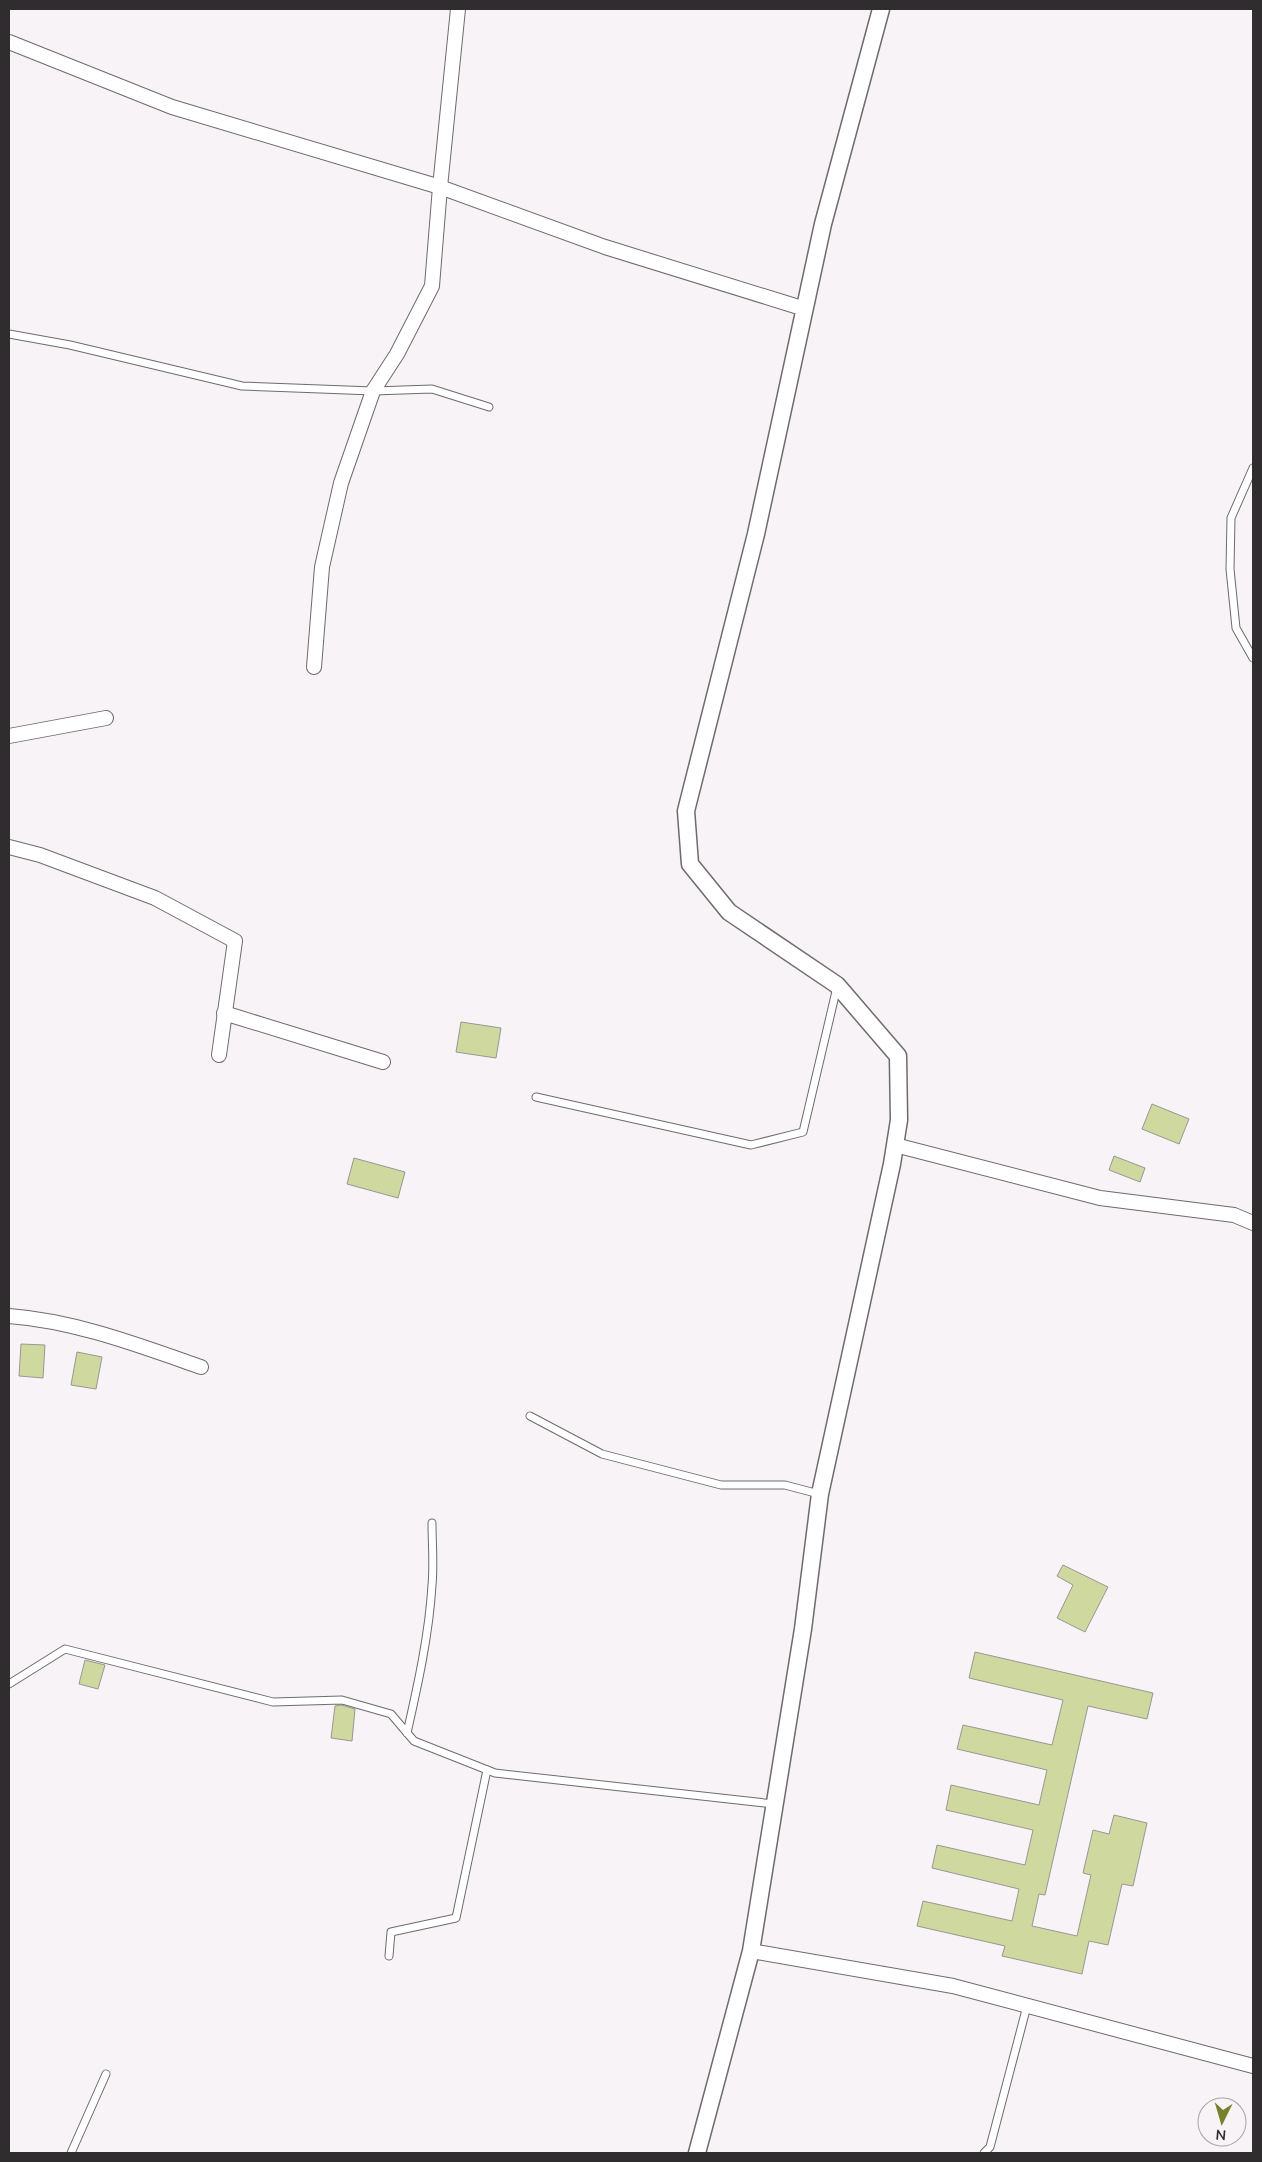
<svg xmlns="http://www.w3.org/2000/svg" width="1262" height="2162" viewBox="0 0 1262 2162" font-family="'Nunito Sans',sans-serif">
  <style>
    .building { fill: #cfd99f; stroke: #979894 }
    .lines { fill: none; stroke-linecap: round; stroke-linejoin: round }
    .service-casing { stroke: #6f6b6d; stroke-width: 9 }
    .minor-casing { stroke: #6f6b6d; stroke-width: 16 }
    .tertiary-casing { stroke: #6f6b6d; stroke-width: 19 }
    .service { stroke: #fff; stroke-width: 7 }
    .minor { stroke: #fff; stroke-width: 14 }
    .tertiary { stroke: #fff; stroke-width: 16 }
  </style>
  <rect width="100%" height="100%" fill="#f8f3f6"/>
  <!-- building -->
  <g class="building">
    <polygon points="461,1022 501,1028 496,1058 456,1052"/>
    <polygon points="1152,1104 1189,1119 1179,1144 1142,1129"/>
    <polygon points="1114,1156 1145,1168 1140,1182 1109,1170"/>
    <polygon points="354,1158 405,1172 398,1198 347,1184"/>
    <polygon points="21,1344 45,1345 43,1378 19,1376"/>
    <polygon points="77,1352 102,1357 96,1389 71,1385"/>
    <polygon points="1063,1565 1108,1587 1085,1632 1057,1618 1073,1585 1057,1576"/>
    <polygon points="975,1652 1153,1693 1147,1719 1088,1706 1045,1895 1039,1894 1032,1926 1077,1936 1091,1875 1083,1873 1093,1830 1109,1834 1114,1815 1147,1823 1133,1886 1122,1884 1108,1945 1089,1941 1082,1974 1002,1956 1005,1946 917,1926 923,1901 1012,1921 1019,1889 932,1868 937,1845 1025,1865 1033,1830 946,1810 951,1785 1039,1805 1047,1770 957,1749 963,1725 1052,1745 1063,1700 969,1678"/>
    <polygon points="85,1660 105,1665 98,1689 79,1684"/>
    <polygon points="341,1705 355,1709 352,1741 331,1738 335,1706"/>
  </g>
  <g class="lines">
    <!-- service casing -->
    <g class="service-casing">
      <g id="service">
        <polyline points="9,334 70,345 242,386 373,391 432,389 489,407"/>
        <polyline points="1253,468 1231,518 1230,569 1236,628 1253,658"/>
        <polyline points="536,1097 751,1145 803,1132 837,987"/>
        <polyline points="530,1416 602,1454 721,1485 785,1485 819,1494"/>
        <polyline points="9,1684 65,1649 273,1702 342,1700 391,1714 414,1741 495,1773 774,1804"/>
        <path d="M407 1733C418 1684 429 1635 432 1585 434 1564 432 1543 432 1523"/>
        <polyline points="389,1956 391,1932 456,1918 487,1770"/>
        <polyline points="71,2153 106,2074"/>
        <polyline points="984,2153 990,2147 1027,2006"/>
      </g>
    </g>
    <!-- minor casing -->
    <g class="minor-casing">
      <g id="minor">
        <polyline points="9,42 172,107 440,187 605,247 805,309"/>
        <polyline points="314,667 322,567 341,483 373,391 397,354 432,286 440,187 458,9"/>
        <polyline points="9,736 106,718"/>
        <polyline points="9,847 40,855 155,898 235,941 219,1055"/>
        <polyline points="224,1013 383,1062"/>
        <polyline points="895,1145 1100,1198 1234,1215 1253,1223"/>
        <path d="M9 1316C75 1321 138 1345 201 1367"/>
        <polyline points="751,1951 953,1986 1253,2066"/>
      </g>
    </g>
    <!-- tertiary casing -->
    <g class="tertiary-casing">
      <polyline id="tertiary" points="697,2153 751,1951 803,1629 820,1494 892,1164 899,1120 898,1056 837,985 729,912 690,864 686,811 756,534 823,224 881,9"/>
    </g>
    <!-- service -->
    <use href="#service" class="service"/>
    <!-- minor -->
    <use href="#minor" class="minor"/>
    <!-- tertiary -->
    <use href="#tertiary" class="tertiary"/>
  </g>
  <!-- border -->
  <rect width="1262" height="2162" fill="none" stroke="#2f2d2e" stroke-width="20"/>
  <!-- north arrow -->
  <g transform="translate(1222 2122) rotate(185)"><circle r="24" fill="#f8f3f6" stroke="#a8a4a6"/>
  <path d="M0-4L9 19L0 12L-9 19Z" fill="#77812d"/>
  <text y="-8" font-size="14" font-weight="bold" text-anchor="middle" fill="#2f2d2e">N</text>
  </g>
</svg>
